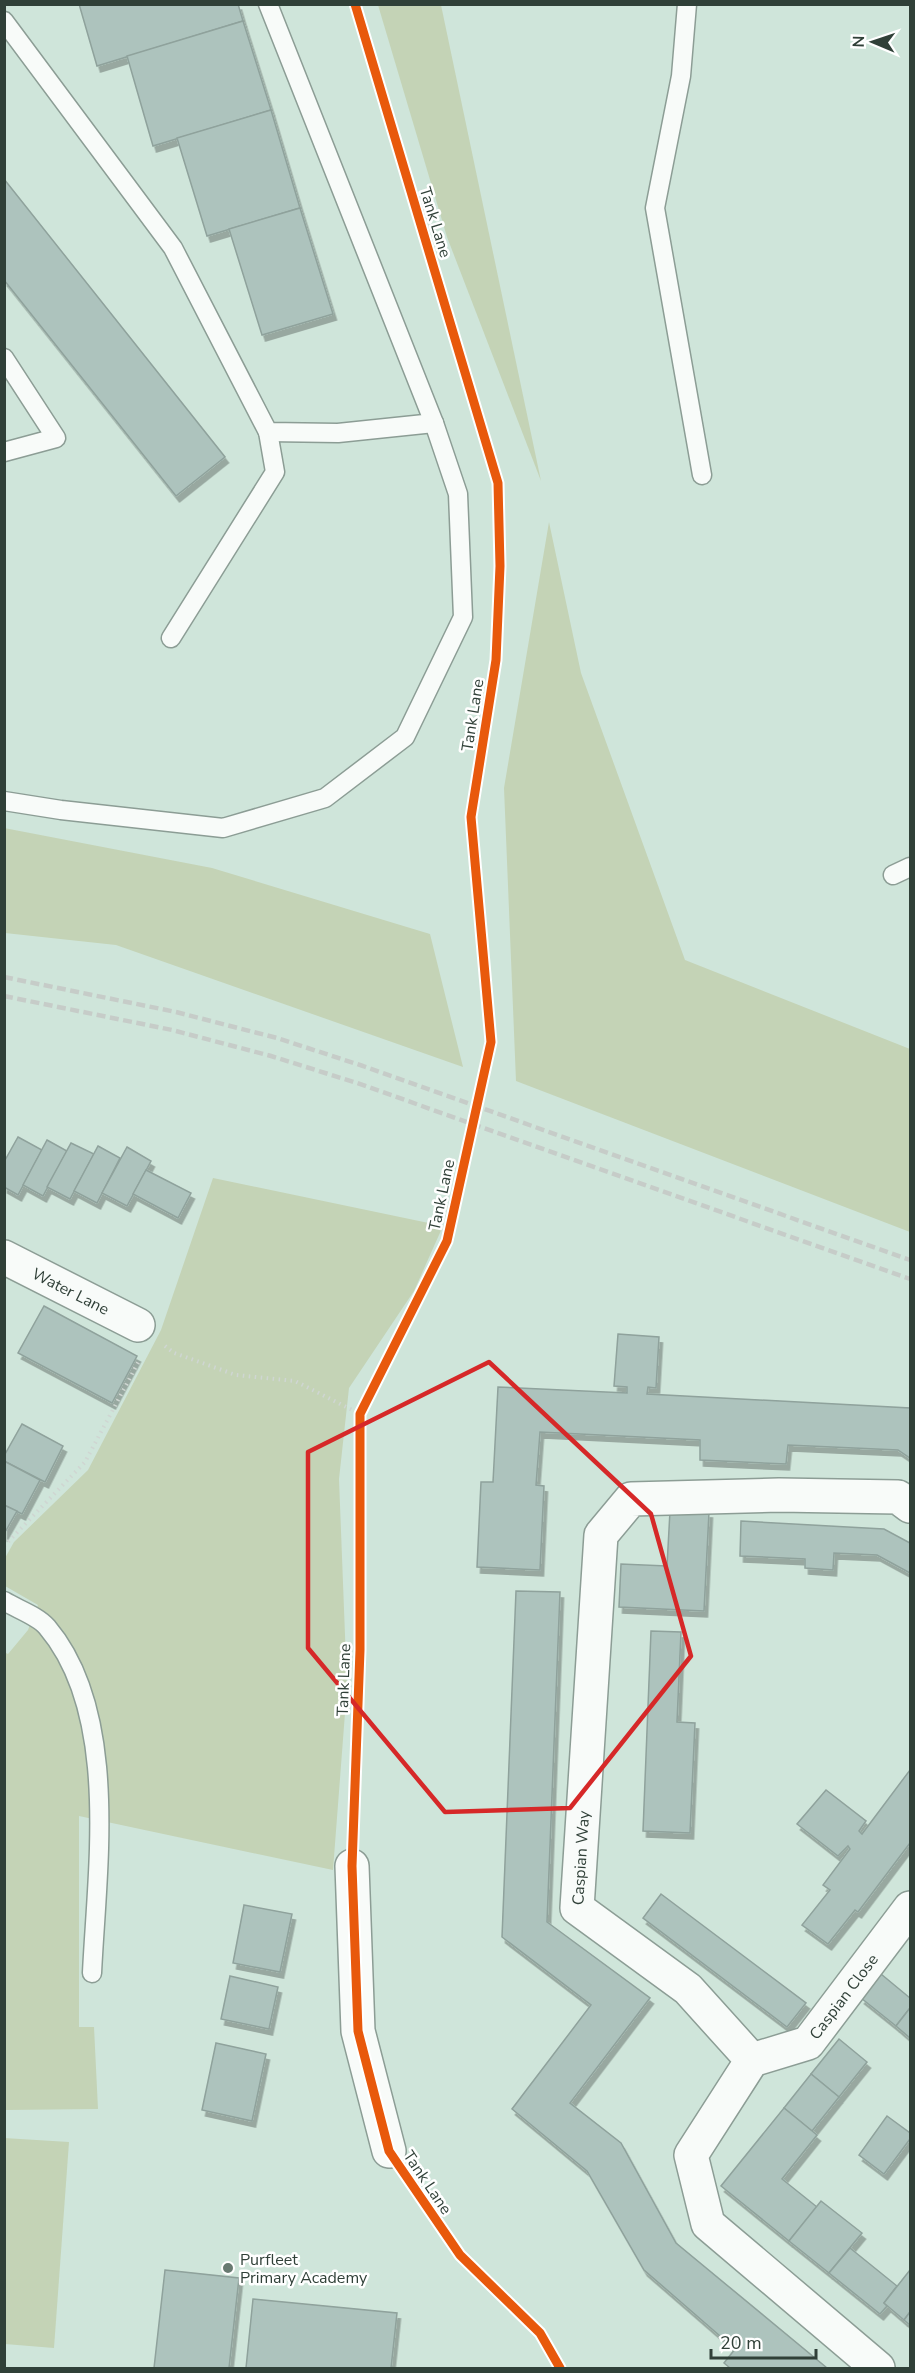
<svg xmlns="http://www.w3.org/2000/svg" width="915" height="2373" viewBox="0 0 915 2373" font-family="'Nunito Sans',sans-serif">
  <style>
    .green { fill: #c4d3b6 }
    .building { fill: #adc3bd; stroke: #8fa29c; stroke-width: 1.5; filter: url(#shadow) }
    .lines { fill: none; stroke-linecap: round; stroke-linejoin: round }
    .service-casing { stroke: #8c9d95; stroke-width: 21 }
    .minor-casing { stroke: #8c9d95; stroke-width: 36 }
    .path { stroke: #cfd6d2; stroke-width: 4; stroke-dasharray: 1.5 4.5; stroke-linecap: butt }
    .service { stroke: #f8fbf9; stroke-width: 18 }
    .minor { stroke: #f8fbf9; stroke-width: 33 }
    .rail { stroke: #c6ccc8; stroke-width: 4.5; stroke-dasharray: 9 4.5; stroke-linecap: butt }
    .cycleway-casing { stroke: #fff; stroke-width: 13 }
    .cycleway { stroke: #e8590c; stroke-width: 9 }
    .marked { fill: none; stroke: #d62828; stroke-width: 4.5; stroke-linejoin: round }
    .poi-dot { fill: #687a71; stroke: #fff; stroke-width: 2 }
    .labels { text-anchor: middle; stroke-width: 5; stroke-linejoin: round; paint-order: stroke }
    .street-label { font-size: 16px; fill: #304038; stroke: #fff }
    .poi-label { font-size: 16px; fill: #304038; stroke: #fff; text-anchor: start }
  </style>
  <defs>
    <filter id="shadow"><feDropShadow dx="3.5" dy="6" stdDeviation="0" flood-color="#0004"/></filter>
  </defs>
  <rect width="100%" height="100%" fill="#cfe5da"/>
  <!-- green -->
  <g class="green">
    <polygon points="378,5 441,5 541,481 447,237"/>
    <polygon points="549,522 581,673 685,960 910,1049 910,1232 516,1081 504,788"/>
    <polygon points="4,828 212,868 430,934 463,1067 116,945 5,933"/>
    <polygon points="213,1178 443,1226 414,1291 349,1388 339,1479 347,1687 333,1870 79,1816 79,2027 94,2027 98,2109 5,2110 4,1652 8,1654 28,1630 38,1605 5,1586 5,1558 14,1542 88,1470 161,1330"/>
    <polygon points="4,2138 69,2142 54,2348 5,2344"/>
  </g>
  <!-- building -->
  <g class="building">
    <polygon points="79,4 238,4 243,21 97,66"/>
    <polygon points="243,21 271,110 153,146 127,56"/>
    <polygon points="271,110 300,208 207,236 177,138"/>
    <polygon points="4,179 225,457 176,496 4,280"/>
    <polygon points="300,208 333,314 262,335 229,229"/>
    <polygon points="18,1137 42,1150 18,1195 4,1187 4,1162"/>
    <polygon points="47,1140 67,1151 43,1196 23,1185"/>
    <polygon points="71,1143 94,1154 70,1199 47,1187"/>
    <polygon points="98,1146 120,1158 97,1203 74,1191"/>
    <polygon points="127,1147 151,1161 127,1206 102,1193"/>
    <polygon points="146,1170 191,1193 178,1218 133,1194"/>
    <polygon points="44,1306 137,1356 112,1403 18,1353"/>
    <polygon points="618,1334 659,1337 656,1388 648,1387 647,1394 910,1408 910,1458 898,1450 788,1445 786,1464 700,1460 700,1440 540,1432 536,1485 544,1486 540,1570 477,1567 481,1482 493,1482 498,1387 627,1393 627,1387 614,1386"/>
    <polygon points="22,1424 63,1446 45,1482 4,1461 4,1456"/>
    <polygon points="4,1461 40,1480 22,1514 4,1505"/>
    <polygon points="4,1505 17,1511 4,1534"/>
    <polygon points="670,1511 709,1512 704,1611 619,1607 621,1564 667,1566"/>
    <polygon points="741,1521 884,1529 910,1543 910,1573 877,1555 834,1553 833,1570 805,1568 805,1559 740,1556"/>
    <polygon points="516,1591 560,1592 547,1922 650,1998 570,2103 621,2143 676,2243 827,2368 730,2368 724,2363 735,2349 644,2270 587,2171 512,2109 591,2005 502,1937"/>
    <polygon points="651,1631 681,1632 677,1722 695,1723 690,1833 643,1831"/>
    <polygon points="910,1770 910,1843 858,1912 855,1910 828,1944 802,1925 830,1890 823,1885 850,1849 848,1846 838,1856 797,1824 826,1790 866,1821 859,1831 862,1834"/>
    <polygon points="661,1894 806,2003 787,2027 643,1918"/>
    <polygon points="244,1905 292,1914 280,1972 233,1963"/>
    <polygon points="881,1974 910,1998 910,2008 896,2026 861,1998"/>
    <polygon points="230,1976 278,1987 269,2029 221,2019"/>
    <polygon points="910,2008 910,2038 896,2026"/>
    <polygon points="839,2039 867,2062 839,2097 811,2074"/>
    <polygon points="216,2043 266,2054 252,2121 202,2110"/>
    <polygon points="811,2074 839,2097 812,2131 784,2108"/>
    <polygon points="784,2108 817,2135 782,2179 817,2207 789,2241 721,2186"/>
    <polygon points="887,2116 910,2133 910,2139 884,2174 859,2155"/>
    <polygon points="821,2201 862,2233 829,2273 789,2241"/>
    <polygon points="850,2248 897,2286 884,2303 887,2306 880,2314 829,2273"/>
    <polygon points="165,2270 239,2278 229,2368 154,2368"/>
    <polygon points="910,2270 910,2312 904,2320 884,2303"/>
    <polygon points="253,2299 397,2313 391,2368 246,2368"/>
    <polygon points="910,2312 910,2325 904,2320"/>
  </g>
  <g class="lines">
    <!-- service casing -->
    <g class="service-casing">
      <g id="service">
        <polyline points="687,4 681,76 655,208 702,475"/>
        <polyline points="4,21 173,248 268,432 338,433 434,423"/>
        <polyline points="4,358 56,438 4,452"/>
        <polyline points="171,638 275,472 268,432"/>
        <polyline points="4,801 61,810 223,828 325,798 405,737 463,617 458,494 434,423 268,4"/>
        <polyline points="893,875 910,867"/>
        <path d="M4 1601C17 1609 38 1616 47 1627 120 1713 97 1868 92 1973"/>
      </g>
    </g>
    <!-- minor casing -->
    <g class="minor-casing">
      <g id="minor">
        <path id="s1" d="M4 1257 138 1325"/>
        <polyline points="352,1866 358,2031 389,2151"/>
        <path id="s2" d="M752 2060 808 2043 910 1908"/>
        <path id="s3" d="M878 2368 708 2224 691 2155 752 2060 688 1989 577 1908 601 1535 631 1499 779 1495 898 1497 910 1506"/>
      </g>
    </g>
    <!-- path -->
    <g class="path">
      <polyline points="165,1346 174,1353 236,1375 295,1381 360,1414"/>
      <polyline points="4,1546 85,1462 140,1359"/>
    </g>
    <!-- service -->
    <use href="#service" class="service"/>
    <!-- minor -->
    <use href="#minor" class="minor"/>
    <!-- rail -->
    <g class="rail">
      <polyline points="4,977 176,1012 277,1038 363,1066 910,1260"/>
      <polyline points="4,996 172,1030 271,1056 357,1083 910,1279"/>
    </g>
    <!-- cycleway casing -->
    <g class="cycleway-casing">
      <polyline id="cycleway" points="355,4 498,483 500,566 496,660 471,817 491,1042 447,1241 360,1414 360,1650 352,1866 358,2031 389,2151 460,2255 540,2333 560,2368"/>
    </g>
    <!-- cycleway -->
    <use href="#cycleway" class="cycleway"/>
  </g>
  <!-- marked area -->
  <path class="marked" d="M489 1362 651 1514 691 1656 570 1808 445 1812 308 1648V1452Z"/>
  <!-- markers -->
  <circle class="poi-dot" cx="228" cy="2268" r="6"/>
  <g class="labels">
    <!-- street labels -->
    <g class="street-label">
      <text transform="translate(436 222) rotate(73)" y="6">Tank Lane</text>
      <text transform="translate(472 715) rotate(-81)" y="6">Tank Lane</text>
      <text transform="translate(441 1195) rotate(-78)" y="6">Tank Lane</text>
      <text dy="6" stroke="none"><textPath href="#s1" startOffset="75">Water Lane</textPath></text>
      <text transform="translate(343 1680) rotate(-88)" y="6">Tank Lane</text>
      <text dy="6" stroke="none"><textPath href="#s3" startOffset="690">Caspian Way</textPath></text>
      <text dy="6" stroke="none"><textPath href="#s2" startOffset="117">Caspian Close</textPath></text>
      <text transform="translate(428 2182) rotate(56)" y="6">Tank Lane</text>
    </g>
    <!-- poi labels -->
    <g class="poi-label">
      <text x="240" y="2265">Purfleet<tspan x="240" dy="18">Primary Academy</tspan></text>
    </g>
  </g>
  <!-- border -->
  <rect width="915" height="2373" fill="none" stroke="#304038" stroke-width="12"/>
  <!-- north arrow -->
  <g transform="translate(873 42) rotate(272)" stroke="#ffffff" stroke-width="4.5" paint-order="stroke">
  <path d="M0-4.5L10 22L0 15L-10 22Z" fill="#304038"/>
  <text y="-9" font-size="16" font-weight="bold" text-anchor="middle" fill="#304038">N</text>
  </g>
  <!-- scale -->
  <path d="M711 2349v9h105v-9" fill="none" stroke="#304038" stroke-width="3"/>
  <text x="720" y="2349" font-size="18" fill="#304038" stroke="#ffffff" stroke-width="4.5" paint-order="stroke">20 m</text>
</svg>
